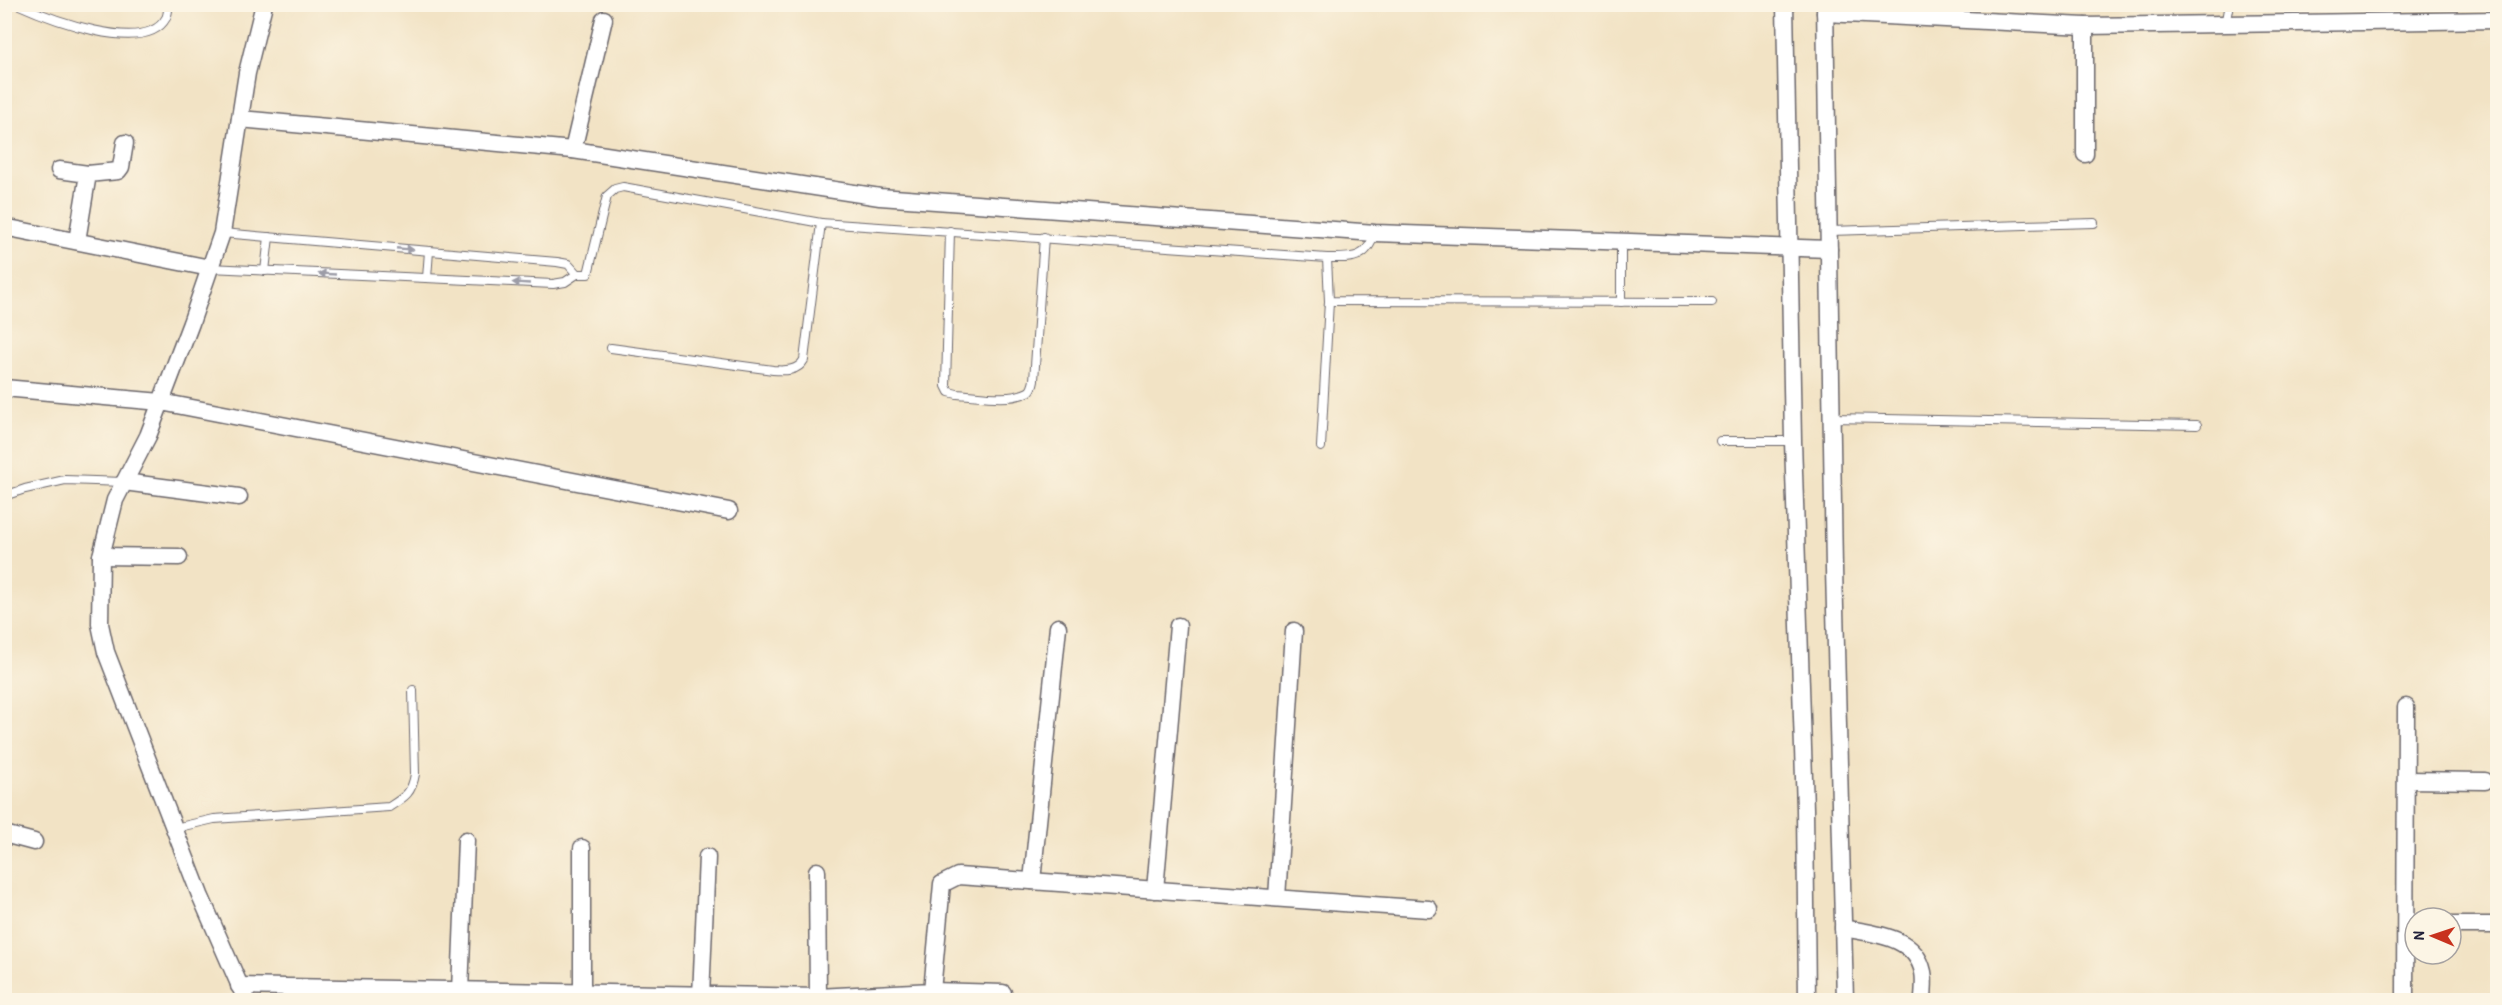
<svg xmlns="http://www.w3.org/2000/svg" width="2502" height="1005" viewBox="0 0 2502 1005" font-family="'Patrick Hand',sans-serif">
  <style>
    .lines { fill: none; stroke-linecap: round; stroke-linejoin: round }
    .lane-casing { stroke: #6b666b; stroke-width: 10 }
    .street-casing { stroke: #6b666b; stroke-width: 19 }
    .lane { stroke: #fff; stroke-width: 8 }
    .street { stroke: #fff; stroke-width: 16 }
    .oneway { fill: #9c9ca7 }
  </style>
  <rect width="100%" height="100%" fill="#fcf5e5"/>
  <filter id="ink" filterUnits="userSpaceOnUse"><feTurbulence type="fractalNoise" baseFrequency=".0167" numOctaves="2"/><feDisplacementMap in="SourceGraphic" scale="12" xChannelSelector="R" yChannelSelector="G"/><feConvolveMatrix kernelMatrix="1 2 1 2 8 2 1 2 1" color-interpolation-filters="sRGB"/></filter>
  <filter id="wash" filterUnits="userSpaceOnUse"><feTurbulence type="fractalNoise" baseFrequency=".008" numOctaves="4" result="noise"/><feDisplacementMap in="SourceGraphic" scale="24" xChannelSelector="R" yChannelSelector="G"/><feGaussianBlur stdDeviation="1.35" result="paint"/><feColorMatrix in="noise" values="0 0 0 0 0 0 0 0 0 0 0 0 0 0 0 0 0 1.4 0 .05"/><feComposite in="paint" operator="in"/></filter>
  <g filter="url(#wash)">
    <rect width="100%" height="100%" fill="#f2e3c5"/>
  </g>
  <g filter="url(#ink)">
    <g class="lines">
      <!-- lane casing -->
      <g class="lane-casing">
        <g id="lane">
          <path d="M17 4C46 17 145 57 166 18 168 15 168 8 169 4"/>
          <polyline points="2225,25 2229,4"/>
          <path d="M950 231 946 386 949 392 957 394C977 395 1008 402 1028 392 1032 390 1033 385 1034 380L1044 237"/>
          <polyline points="1830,231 2094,223"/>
          <polyline points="222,233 557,262 568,264 577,274"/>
          <polyline points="1327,258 1329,301 1712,302"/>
          <polyline points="210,268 553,284 565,282 577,274 588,274 607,196 615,189 623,187 821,223"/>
          <polyline points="265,271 269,237"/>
          <polyline points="427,278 429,251"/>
          <polyline points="1621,302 1621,242"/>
          <path d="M611 348 773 370C785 371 798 371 804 360L821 223 1327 258C1353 258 1366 260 1375 233"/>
          <polyline points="1832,418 2197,425"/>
          <polyline points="1720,441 1793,441"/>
          <polyline points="1321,447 1329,301"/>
          <polyline points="4,496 25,489 65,480 124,482"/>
          <path d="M175 828 214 819 389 807C405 797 412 793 415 774L413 690"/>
        </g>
      </g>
      <!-- street casing -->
      <g class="street-casing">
        <g id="street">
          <polyline points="1785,4 1793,441 1805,809 1807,1000"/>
          <polyline points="1825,4 1834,569 1845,1000"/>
          <polyline points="1825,13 2085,26 2498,20"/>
          <polyline points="2085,26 2085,154"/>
          <polyline points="240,119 573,150 880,197 1375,233 1829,249"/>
          <polyline points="573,150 604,19"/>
          <polyline points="59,170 88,174"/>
          <polyline points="4,227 210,268"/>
          <polyline points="77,241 88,174 118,171 121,167 125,143"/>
          <polyline points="4,388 161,402 729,511"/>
          <polyline points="124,482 239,497"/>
          <polyline points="101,556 179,557"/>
          <polyline points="2406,780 2485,781"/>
          <polyline points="4,834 34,842"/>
          <polyline points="817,871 818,997"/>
          <polyline points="1032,881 1058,627"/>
          <polyline points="1155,890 1178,626"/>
          <polyline points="1277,898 1294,631"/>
          <polyline points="2451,925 2498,925"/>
          <path d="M1843 928C1873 934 1915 935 1923 972 1925 981 1923 992 1923 1000"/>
          <polyline points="239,986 818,997 932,991 942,884 958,876 1429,909"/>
          <polyline points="460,991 466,840"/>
          <polyline points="932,991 1003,993"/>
          <polyline points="582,994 582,848"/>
          <polyline points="701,996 707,857"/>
          <polyline points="246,1000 200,895 106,652 100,624 101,556 115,500 148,436 191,323 222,233 247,73 264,4"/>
          <polyline points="2405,1000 2406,707"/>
        </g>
      </g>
      <!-- lane -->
      <use href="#lane" class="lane"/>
      <!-- street -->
      <use href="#street" class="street"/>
    </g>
    <!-- one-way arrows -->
    <defs><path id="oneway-solid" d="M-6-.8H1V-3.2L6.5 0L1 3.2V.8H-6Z" transform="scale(1.5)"/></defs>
    <g class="oneway">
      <use href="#oneway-solid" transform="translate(405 249) rotate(5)"/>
      <use href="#oneway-solid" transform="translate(327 274) rotate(-177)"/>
      <use href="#oneway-solid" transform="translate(521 283) rotate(-177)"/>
    </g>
  </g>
  <!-- margin -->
  <rect width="2502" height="1005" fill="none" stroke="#fcf5e5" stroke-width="24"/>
  <!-- north arrow -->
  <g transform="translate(2433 936) rotate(272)"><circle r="28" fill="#fcf5e5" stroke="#a5a1a1" stroke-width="1.5"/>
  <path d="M0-4.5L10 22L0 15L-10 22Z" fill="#c8321e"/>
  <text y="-9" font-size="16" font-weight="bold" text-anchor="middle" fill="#22223b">N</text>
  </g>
</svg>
